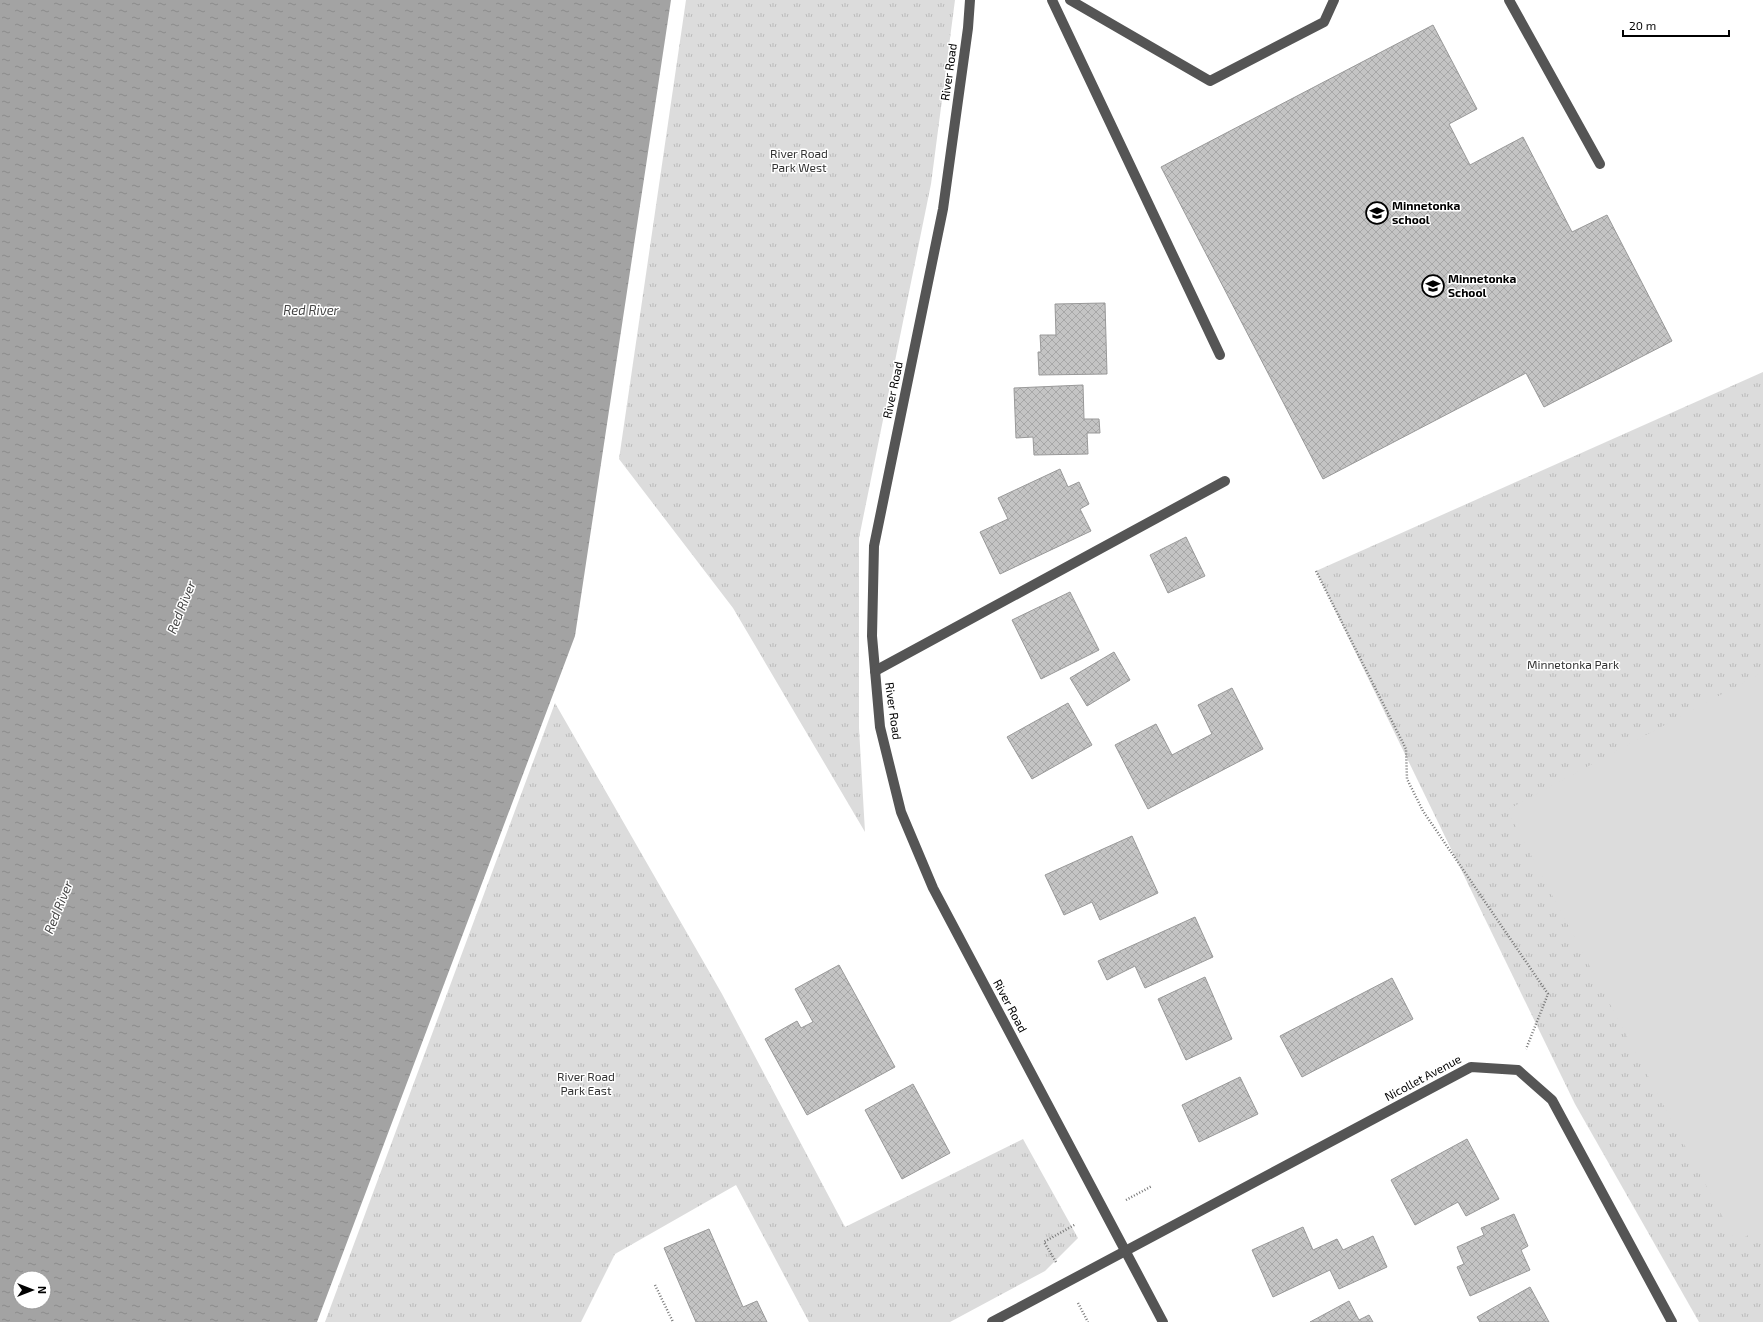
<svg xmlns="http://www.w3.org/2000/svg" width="1763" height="1322" viewBox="0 0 1763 1322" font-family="'Exo 2',sans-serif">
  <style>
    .park { fill: url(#park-tufts) }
    .pitch { fill: #dcdcdc }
    .water { fill: url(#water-ripples); fill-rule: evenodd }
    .building { fill: url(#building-cross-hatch); stroke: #999 }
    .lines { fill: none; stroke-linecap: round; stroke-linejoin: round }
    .path { stroke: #777; stroke-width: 2.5; stroke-dasharray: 1 2; stroke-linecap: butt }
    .minor { stroke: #555; stroke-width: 10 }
    .labels { text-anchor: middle; stroke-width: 3; stroke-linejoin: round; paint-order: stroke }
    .street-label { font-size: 12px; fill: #000; stroke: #fff }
    .park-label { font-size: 12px; fill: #333; stroke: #fff }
    .poi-label { font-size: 12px; font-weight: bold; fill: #000; stroke: #fff; text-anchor: start }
    .water-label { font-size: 13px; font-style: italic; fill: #444; stroke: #fff }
  </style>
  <defs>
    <pattern id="park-tufts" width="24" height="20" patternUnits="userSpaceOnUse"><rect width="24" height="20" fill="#dcdcdc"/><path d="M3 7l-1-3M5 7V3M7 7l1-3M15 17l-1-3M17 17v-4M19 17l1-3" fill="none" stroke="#bbb"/></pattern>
    <pattern id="water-ripples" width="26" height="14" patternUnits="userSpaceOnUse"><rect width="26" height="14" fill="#a3a3a3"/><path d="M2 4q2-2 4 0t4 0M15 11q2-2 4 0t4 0" fill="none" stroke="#8b8b8b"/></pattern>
    <pattern id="building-cross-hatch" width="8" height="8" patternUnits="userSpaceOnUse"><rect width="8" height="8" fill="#c4c4c4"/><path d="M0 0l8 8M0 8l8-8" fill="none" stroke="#a7a7a7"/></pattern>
  </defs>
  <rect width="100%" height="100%" fill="#fff"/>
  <!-- park -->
  <g class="park">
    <polygon points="686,0 955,0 931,184 859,538 859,728 865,832 733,608 619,459"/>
    <polygon points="1763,372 1763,1322 1699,1322 1575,1104 1316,571"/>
    <polygon points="555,703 722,994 845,1227 1023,1139 1078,1238 1045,1271 950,1322 809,1322 736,1185 615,1254 581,1322 325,1322"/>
  </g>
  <!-- pitch -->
  <polygon class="pitch" points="1763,672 1763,1227 1736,1242 1507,810"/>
  <!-- water -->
  <path class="water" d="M0 0H671L575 636 317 1322H0ZM20 1278H44V1302H20Z"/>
  <!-- building -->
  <g class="building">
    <polygon points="1433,25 1477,109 1449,124 1470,165 1523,137 1572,232 1607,215 1672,341 1544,407 1526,373 1323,479 1161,167"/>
    <polygon points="1105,303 1107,374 1039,375 1038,352 1041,352 1040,335 1056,335 1055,304"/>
    <polygon points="1083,385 1084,419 1099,419 1100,433 1087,433 1088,454 1034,455 1033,437 1016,438 1014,388"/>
    <polygon points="1060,469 1068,487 1079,482 1089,504 1080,509 1091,531 1000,574 980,532 1008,519 998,498"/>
    <polygon points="1186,537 1205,576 1168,593 1150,555"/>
    <polygon points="1070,592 1099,650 1041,679 1012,620"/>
    <polygon points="1114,652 1130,680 1087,706 1070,678"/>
    <polygon points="1232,688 1263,749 1148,809 1115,745 1156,724 1172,755 1212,734 1198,705"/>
    <polygon points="1068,703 1092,745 1032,779 1007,737"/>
    <polygon points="1132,836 1158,893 1100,920 1092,902 1064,915 1045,875"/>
    <polygon points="1195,917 1213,957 1145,988 1135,966 1107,980 1098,961"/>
    <polygon points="839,965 895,1067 807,1115 765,1039 797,1021 801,1028 813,1022 795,989"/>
    <polygon points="1205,977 1232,1039 1186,1060 1158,999"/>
    <polygon points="1392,978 1413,1019 1302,1077 1280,1036"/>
    <polygon points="1240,1077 1258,1114 1199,1142 1182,1105"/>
    <polygon points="913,1084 950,1153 902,1179 865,1110"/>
    <polygon points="1467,1139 1499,1199 1466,1216 1458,1202 1415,1225 1391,1180"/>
    <polygon points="1514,1214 1528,1246 1521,1250 1530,1270 1470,1296 1457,1267 1464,1264 1457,1247 1484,1235 1481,1228"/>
    <polygon points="1303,1227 1313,1250 1337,1239 1343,1250 1373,1236 1387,1267 1339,1289 1330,1270 1273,1297 1252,1250"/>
    <polygon points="709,1229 743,1307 757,1301 767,1322 696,1322 664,1248"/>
    <polygon points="1530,1287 1549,1322 1480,1322 1477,1317"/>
    <polygon points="1349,1301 1359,1320 1369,1315 1373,1322 1310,1322"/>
  </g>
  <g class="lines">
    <!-- path -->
    <g class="path">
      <polyline points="1316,571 1406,749 1407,779 1423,811 1548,994 1526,1049"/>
      <polyline points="1126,1200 1152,1186"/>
      <polyline points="1056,1262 1044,1242 1076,1224"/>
      <polyline points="655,1285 673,1322"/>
      <polyline points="1078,1303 1088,1322"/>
    </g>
    <!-- minor -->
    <g class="minor">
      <polyline points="970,0 968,28 943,209 874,546 872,636 880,727 901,812 933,888 1163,1322"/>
      <polyline points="1052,0 1220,355"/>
      <polyline points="1070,0 1210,81 1324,22 1334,0"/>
      <polyline points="1509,0 1600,164"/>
      <polyline points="875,671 1225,481"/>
      <polyline points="992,1322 1471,1067 1518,1070 1552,1100 1672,1322"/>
    </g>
  </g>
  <!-- icons -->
  <defs>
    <g id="school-ring" transform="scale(1.15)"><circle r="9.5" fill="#fff" stroke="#000" stroke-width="1.5"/><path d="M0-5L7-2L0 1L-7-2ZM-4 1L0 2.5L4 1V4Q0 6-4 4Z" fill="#000"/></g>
  </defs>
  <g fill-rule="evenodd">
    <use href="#school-ring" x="1377" y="213"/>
    <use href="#school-ring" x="1433" y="286"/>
  </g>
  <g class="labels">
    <!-- street labels -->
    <g class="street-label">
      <text transform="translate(949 72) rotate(-82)" y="4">River Road</text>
      <text transform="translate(893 390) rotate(-78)" y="4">River Road</text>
      <text transform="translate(893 711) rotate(82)" y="4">River Road</text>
      <text transform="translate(1010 1006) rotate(62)" y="4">River Road</text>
      <text transform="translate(1423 1078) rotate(-28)" y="4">Nicollet Avenue</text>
    </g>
    <!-- park labels -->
    <g class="park-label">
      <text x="799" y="158">River Road<tspan x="799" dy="14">Park West</tspan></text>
      <text x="1573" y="669">Minnetonka Park</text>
      <text x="586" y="1081">River Road<tspan x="586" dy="14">Park East</tspan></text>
    </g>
    <!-- poi labels -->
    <g class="poi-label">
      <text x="1392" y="210">Minnetonka<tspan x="1392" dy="14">school</tspan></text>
      <text x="1448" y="283">Minnetonka<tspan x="1448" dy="14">School</tspan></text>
    </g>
    <!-- water labels -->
    <g class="water-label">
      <text x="311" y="315">Red River</text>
      <text transform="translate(181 607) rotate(-68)" y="5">Red River</text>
      <text transform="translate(58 907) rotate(-68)" y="5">Red River</text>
    </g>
  </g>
  <!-- north arrow -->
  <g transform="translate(32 1290) rotate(90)"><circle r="19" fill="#ffffff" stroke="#999999"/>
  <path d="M0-3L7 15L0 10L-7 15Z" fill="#000000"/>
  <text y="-6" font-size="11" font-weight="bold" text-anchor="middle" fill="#000000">N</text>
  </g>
  <!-- scale -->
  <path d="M1623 30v6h106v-6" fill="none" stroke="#000000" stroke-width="2"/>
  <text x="1629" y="30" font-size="12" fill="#000000" stroke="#ffffff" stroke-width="3" paint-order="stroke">20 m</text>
</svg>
